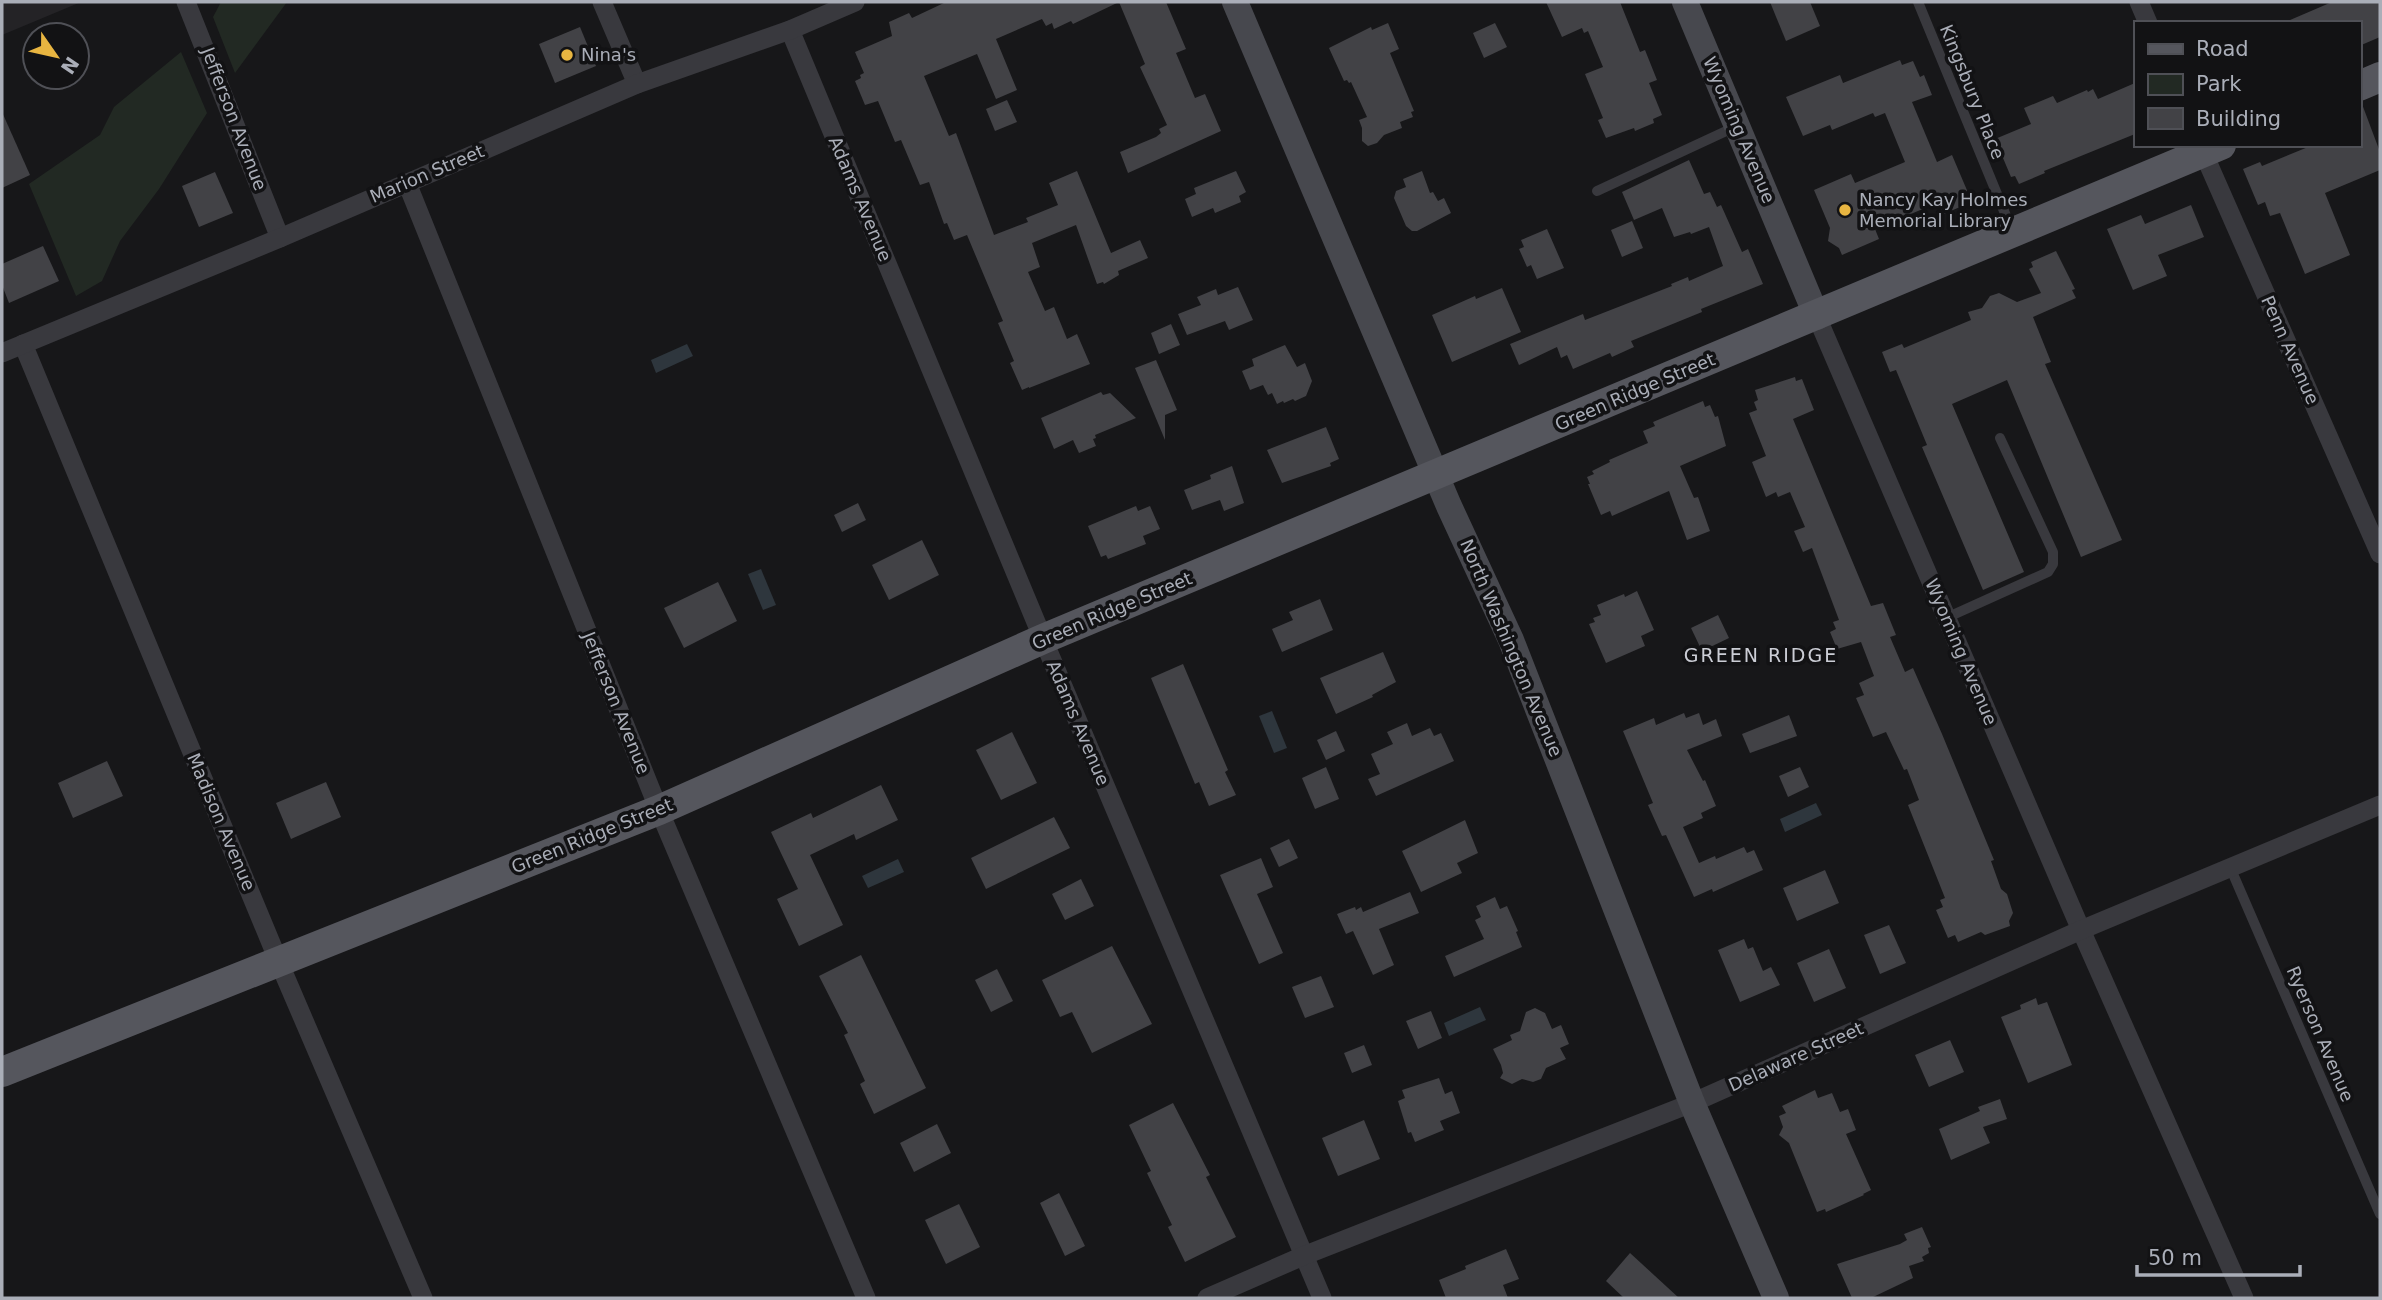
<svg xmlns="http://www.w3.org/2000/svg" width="2382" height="1300" viewBox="0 0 2382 1300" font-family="'DejaVu Sans',sans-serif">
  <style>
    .built { fill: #242326 }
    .green { fill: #222923 }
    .water { fill: #2e363d }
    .building { fill: #424246 }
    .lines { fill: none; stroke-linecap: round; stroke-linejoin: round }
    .lane { stroke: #39393e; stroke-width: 10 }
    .street { stroke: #39393e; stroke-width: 19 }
    .secondary { stroke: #47484e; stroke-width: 26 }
    .primary { stroke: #55565d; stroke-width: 30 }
    .poi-dot { fill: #e8b541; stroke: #121214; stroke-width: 2.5 }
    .labels { text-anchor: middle; stroke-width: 7; stroke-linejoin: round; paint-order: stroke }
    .poi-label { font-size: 18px; fill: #aaaeb8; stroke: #121214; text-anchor: start }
    .street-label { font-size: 18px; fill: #aaaeb8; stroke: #121214 }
    .neighbourhood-label { font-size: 19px; letter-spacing: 2px; fill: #cbcdd5; stroke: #121214 }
  </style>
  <rect width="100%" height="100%" fill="#171719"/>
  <!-- built -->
  <polygon class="built" points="2,2 81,2 2,35"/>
  <!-- green -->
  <g class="green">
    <polygon points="221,2 287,2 235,73 213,17"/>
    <polygon points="181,52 207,113 159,189 120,241 102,281 76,296 29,184 100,135 114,107"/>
  </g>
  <!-- water -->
  <g class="water">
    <polygon points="687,344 693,356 656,373 651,360"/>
    <polygon points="761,569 776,605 763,610 748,574"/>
    <polygon points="1272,711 1287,748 1274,753 1259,716"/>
    <polygon points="1816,803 1822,815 1785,832 1780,819"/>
    <polygon points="898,859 904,872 868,888 862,876"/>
    <polygon points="1480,1007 1486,1020 1449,1036 1444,1023"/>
  </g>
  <!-- building -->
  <g class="building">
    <polygon points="946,2 1119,2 1073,24 1071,21 1054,29 1052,23 1046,26 1042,19 996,39 1017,90 996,99 977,54 924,76 949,136 956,133 994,235 1028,222 1026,218 1058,205 1049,183 1077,171 1111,253 1140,240 1148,258 1118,271 1119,275 1104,284 1103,282 1097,284 1076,225 1032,243 1040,267 1028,272 1045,311 1054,307 1067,339 1077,334 1090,364 1029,388 1029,387 1022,390 1010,363 1014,361 998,323 1003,321 967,235 954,240 947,223 944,224 929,182 920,185 901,140 895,142 878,101 865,105 855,81 861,78 860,75 864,73 855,52 892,36 889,22 909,13 912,18"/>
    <polygon points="1119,2 1166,2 1186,49 1176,53 1195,98 1205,94 1221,131 1128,173 1120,152 1156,137 1161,133 1159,129 1167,125 1140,67 1145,64"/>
    <polygon points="1546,2 1620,2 1640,52 1645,50 1657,80 1649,83 1662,115 1653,119 1654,123 1635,131 1634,128 1606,138 1598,120 1603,118 1585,74 1603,67 1588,31 1584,33 1582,28 1562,37"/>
    <polygon points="1770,2 1810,2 1820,26 1786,41"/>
    <polygon points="2332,2 2380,2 2380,37 2359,46 2359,23 2283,23"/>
    <polygon points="1388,23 1399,49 1390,53 1414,111 1411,112 1413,117 1400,122 1402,128 1384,135 1377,143 1368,146 1362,141 1362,128 1359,120 1367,117 1351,82 1349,83 1347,80 1344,81 1329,48 1371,27 1372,30"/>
    <polygon points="1495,23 1507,47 1484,58 1473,33"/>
    <polygon points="580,27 596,66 555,83 539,44"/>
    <polygon points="1900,60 1902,65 1913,61 1920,77 1924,75 1932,95 1912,102 1937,162 1952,155 1969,195 1967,196 1969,203 1944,214 1937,203 1875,229 1879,239 1842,255 1839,248 1828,241 1830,228 1814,190 1851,174 1855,183 1905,162 1885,113 1875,117 1873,113 1832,130 1830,125 1803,136 1786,97 1840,75 1843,83"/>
    <polygon points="2135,83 2135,134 2044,171 2045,173 2019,184 2015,176 2011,177 1995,139 2031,124 2024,108 2053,96 2057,103 2087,90 2088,92 2093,89 2098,99"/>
    <polygon points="1007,100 1017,122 995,131 986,109"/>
    <polygon points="2362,104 2380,152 2380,170 2325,193 2350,255 2305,274 2280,213 2270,216 2265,202 2258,205 2243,169 2260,162 2262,166 2313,145 2359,145 2359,105"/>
    <polygon points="2,112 30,175 2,188"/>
    <polygon points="1689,160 1704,194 1710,192 1717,207 1721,205 1742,252 1748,249 1763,284 1701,309 1702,312 1631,341 1634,347 1612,357 1610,353 1573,369 1567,355 1561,358 1557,347 1519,365 1510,344 1583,314 1585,320 1672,286 1671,284 1688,277 1689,281 1723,266 1709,227 1691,234 1690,232 1674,237 1662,208 1634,220 1622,192"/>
    <polygon points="1236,171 1246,192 1239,196 1241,202 1215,213 1213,208 1192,217 1185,199 1196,194 1194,188"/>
    <polygon points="1422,171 1430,193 1433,192 1438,201 1444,198 1451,213 1417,231 1412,231 1406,226 1394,198 1396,191 1406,187 1403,179"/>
    <polygon points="215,172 233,213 199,227 182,186"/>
    <polygon points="2191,205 2204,237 2158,255 2167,276 2133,290 2107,229 2141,215 2145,224"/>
    <polygon points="1632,221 1643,248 1622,257 1611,230"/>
    <polygon points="1547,229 1564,268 1537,279 1531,265 1527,267 1519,249 1524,247 1521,240"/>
    <polygon points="43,246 59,281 9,303 2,285 2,264"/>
    <polygon points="2056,251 2075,289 2072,290 2076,298 2033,317 2051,362 2045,364 2122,540 2081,557 2007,380 1952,404 2024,572 1983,590 1922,447 1927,445 1896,370 1890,372 1882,352 1902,344 1904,348 1971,320 1968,312 1982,308 1990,296 1999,293 2017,302 2041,293 2029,269 2033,267 2031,262"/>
    <polygon points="1238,287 1253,320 1229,330 1225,321 1187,335 1178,314 1201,305 1197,297 1216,289 1218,295"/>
    <polygon points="1502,288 1521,332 1452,362 1432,315 1475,296 1476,299"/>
    <polygon points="1171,324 1180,345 1159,354 1151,333"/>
    <polygon points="1285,345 1297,367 1305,363 1312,381 1306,396 1295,401 1293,399 1284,403 1283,401 1277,404 1272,393 1268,395 1263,385 1250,390 1242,371 1254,366 1252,359"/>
    <polygon points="1156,360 1177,410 1165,415 1165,440 1135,368"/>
    <polygon points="1795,377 1796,381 1802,379 1814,410 1793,419 1871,606 1883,603 1896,635 1890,637 1905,672 1913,668 1942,734 1994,860 1991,861 2001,889 2007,894 2013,913 2009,921 2010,926 1985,935 1981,932 1958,942 1955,935 1948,938 1936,910 1943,907 1940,900 1945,898 1908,805 1919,800 1907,769 1904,770 1886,732 1873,737 1856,698 1864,695 1859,683 1874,676 1861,642 1837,649 1830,632 1836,629 1833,622 1839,620 1812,548 1803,552 1794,531 1805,527 1790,492 1778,497 1776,492 1766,497 1752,462 1766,456 1749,413 1757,410 1754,402 1758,400 1755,390"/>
    <polygon points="1101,392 1103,395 1110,393 1136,418 1095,435 1096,438 1093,439 1096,446 1079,453 1073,440 1054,449 1041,418"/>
    <polygon points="1703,401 1705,407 1710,405 1715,417 1718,416 1726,446 1680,466 1694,498 1698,497 1710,531 1687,540 1669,491 1612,516 1610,511 1601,515 1588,484 1590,484 1587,477 1594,474 1592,471 1610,462 1609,460 1648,443 1643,431 1655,426 1653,422"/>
    <polygon points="1326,427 1339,459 1330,463 1331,466 1282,483 1267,450"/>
    <polygon points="1232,466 1244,503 1224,511 1220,500 1192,510 1184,490 1211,479 1210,475"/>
    <polygon points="858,503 866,520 842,532 834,515"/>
    <polygon points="1136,506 1138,511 1150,506 1160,529 1143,536 1146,544 1108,559 1106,555 1101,557 1088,526"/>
    <polygon points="922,540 939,575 889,600 872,565"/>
    <polygon points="718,582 737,621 684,648 664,608"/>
    <polygon points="1637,591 1654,630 1641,636 1645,646 1606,663 1589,624 1595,622 1593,618 1601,615 1597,605 1624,594 1625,597"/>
    <polygon points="1320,599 1333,630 1282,652 1272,629 1293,620 1289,612"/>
    <polygon points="1718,615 1729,638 1702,651 1691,628"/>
    <polygon points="1383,652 1396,682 1372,695 1373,697 1336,714 1320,678"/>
    <polygon points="1183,664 1228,770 1225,772 1236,795 1209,806 1199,782 1195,784 1151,678"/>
    <polygon points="1684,713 1686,718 1699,713 1703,725 1716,719 1722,736 1687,750 1703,781 1705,780 1716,806 1701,813 1703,818 1683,827 1699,863 1715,856 1716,859 1744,847 1747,853 1754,850 1763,870 1713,892 1712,889 1694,897 1666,835 1662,836 1648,805 1653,803 1623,731 1654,718 1656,725"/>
    <polygon points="1789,715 1797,736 1750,753 1742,734"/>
    <polygon points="1407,723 1412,736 1430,728 1434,736 1441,733 1454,761 1376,796 1368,779 1380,774 1371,754 1393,744 1387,732"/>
    <polygon points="1336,731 1345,751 1326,760 1317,740"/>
    <polygon points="1012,732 1037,783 1001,800 976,750"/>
    <polygon points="107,761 123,796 73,818 58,783"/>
    <polygon points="1326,767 1339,799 1315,809 1302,778"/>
    <polygon points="1800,767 1809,787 1788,797 1779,776"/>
    <polygon points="326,782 341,817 291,839 276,803"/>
    <polygon points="881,785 898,820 856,840 854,834 810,855 843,925 799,946 777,899 798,889 771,832 811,813 813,818"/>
    <polygon points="1054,817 1070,848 986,889 971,858"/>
    <polygon points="1465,820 1478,853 1457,863 1462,873 1421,892 1402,851"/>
    <polygon points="1289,839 1298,858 1279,867 1270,848"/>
    <polygon points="1261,858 1273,887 1257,894 1283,953 1259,964 1220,875"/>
    <polygon points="1825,870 1839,903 1797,921 1783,888"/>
    <polygon points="1081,879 1094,906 1065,920 1052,894"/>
    <polygon points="1410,892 1419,913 1379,929 1394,965 1373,975 1353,931 1346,934 1337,914 1355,907 1356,910 1361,907 1363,912"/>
    <polygon points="1495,897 1500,909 1507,906 1518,931 1516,932 1522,947 1454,977 1445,956 1484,939 1475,920 1481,917 1476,906"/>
    <polygon points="1889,925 1906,963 1880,974 1864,935"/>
    <polygon points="1744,939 1748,949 1753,947 1763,971 1771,967 1780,985 1740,1002 1718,950"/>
    <polygon points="1112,946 1152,1024 1092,1053 1072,1012 1060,1017 1042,980"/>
    <polygon points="1829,949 1846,988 1814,1002 1797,963"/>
    <polygon points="861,955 926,1088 874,1114 860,1084 865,1081 844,1035 848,1033 819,976"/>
    <polygon points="997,969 1013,1001 991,1012 975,980"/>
    <polygon points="1321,976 1334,1007 1305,1018 1292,987"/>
    <polygon points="2036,998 2038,1005 2047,1002 2072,1065 2028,1083 2001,1017 2021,1009 2020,1005"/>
    <polygon points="1535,1008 1545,1013 1552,1029 1561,1025 1569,1044 1560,1048 1566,1059 1546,1068 1541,1079 1533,1082 1522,1079 1512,1084 1500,1078 1503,1073 1501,1065 1493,1049 1512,1040 1510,1035 1520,1031 1526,1012"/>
    <polygon points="1431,1011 1442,1038 1418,1049 1406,1021"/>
    <polygon points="1950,1040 1964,1072 1929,1087 1915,1055"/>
    <polygon points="1364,1045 1372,1065 1352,1073 1344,1053"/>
    <polygon points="1439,1078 1445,1094 1452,1091 1460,1113 1440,1121 1444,1130 1415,1142 1411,1132 1408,1133 1398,1101 1405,1098 1402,1090"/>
    <polygon points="1815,1090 1818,1098 1832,1093 1840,1112 1848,1109 1856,1130 1846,1134 1871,1190 1863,1194 1864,1195 1826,1212 1825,1209 1817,1212 1789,1143 1779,1135 1783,1127 1779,1116 1786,1113 1782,1106"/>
    <polygon points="2000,1099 2007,1119 1983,1127 1990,1143 1951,1160 1939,1129 1980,1111 1978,1107"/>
    <polygon points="1173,1103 1210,1175 1206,1177 1236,1237 1185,1262 1168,1227 1172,1225 1147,1173 1151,1171 1129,1125"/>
    <polygon points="1364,1120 1380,1159 1338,1176 1322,1138"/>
    <polygon points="937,1124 951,1153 914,1172 900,1143"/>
    <polygon points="1059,1193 1085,1246 1065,1256 1040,1203"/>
    <polygon points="959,1204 980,1247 946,1264 925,1220"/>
    <polygon points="1922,1227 1931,1247 1928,1248 1929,1253 1922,1257 1924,1261 1909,1266 1913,1278 1871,1298 1852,1298 1837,1264 1900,1244 1907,1240 1904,1234"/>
    <polygon points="1506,1249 1519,1279 1503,1285 1508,1298 1446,1298 1439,1280 1466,1269 1465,1266"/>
    <polygon points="1630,1253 1679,1298 1624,1298 1606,1281"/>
  </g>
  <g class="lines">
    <!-- lane -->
    <g class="lane">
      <polyline points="1918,2 2011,228"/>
      <polyline points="1597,191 1737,126"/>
      <polyline points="1946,618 2048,572 2053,564 2053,552 2000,438"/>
      <polyline points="2230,867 2380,1214"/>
    </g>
    <!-- street -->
    <g class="street">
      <polyline points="186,2 280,238"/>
      <polyline points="602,2 637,84"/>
      <polyline points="2139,2 2148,23"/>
      <polyline points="790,30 1043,639 1322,1298"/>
      <polyline points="2200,145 2380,554"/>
      <polyline points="407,183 659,810 866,1298"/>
      <polyline points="1817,317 2081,930 2244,1298"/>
      <polyline points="23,344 278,960 423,1298"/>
      <polyline points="2,353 280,238 637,84 790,30 855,2"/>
      <polyline points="1207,1298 1303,1256 1692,1103 2081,930 2380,805"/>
    </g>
    <!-- secondary -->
    <g class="secondary">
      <polyline points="1235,2 1449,506 1511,640 1692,1103 1776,1298"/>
      <polyline points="1685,2 1817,317"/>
    </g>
    <!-- primary -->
    <g class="primary">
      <polyline points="2359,86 2380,77"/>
      <polyline points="2,1072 659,810 1043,639 2221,145"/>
    </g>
  </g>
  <!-- markers -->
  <g class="poi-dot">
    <circle cx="567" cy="55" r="7"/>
    <circle cx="1845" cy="210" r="7"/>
  </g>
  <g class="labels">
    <!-- poi labels -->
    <g class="poi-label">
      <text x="581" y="61">Nina's</text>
      <text x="1859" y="206">Nancy Kay Holmes<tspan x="1859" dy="21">Memorial Library</tspan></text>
    </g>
    <!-- street labels -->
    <g class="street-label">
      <text transform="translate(1972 92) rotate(68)" y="6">Kingsbury Place</text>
      <text transform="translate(234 119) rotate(69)" y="6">Jefferson Avenue</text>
      <text transform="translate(1739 130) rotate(67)" y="6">Wyoming Avenue</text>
      <text transform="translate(427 174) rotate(-23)" y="6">Marion Street</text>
      <text transform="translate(860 199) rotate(67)" y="6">Adams Avenue</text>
      <text transform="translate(2290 350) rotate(66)" y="6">Penn Avenue</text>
      <text transform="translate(1635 392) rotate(-23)" y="6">Green Ridge Street</text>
      <text transform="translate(1112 611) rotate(-23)" y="6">Green Ridge Street</text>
      <text transform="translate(1511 648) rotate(67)" y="6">North Washington Avenue</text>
      <text transform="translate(1961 652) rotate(67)" y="6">Wyoming Avenue</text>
      <text transform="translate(616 703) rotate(68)" y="6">Jefferson Avenue</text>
      <text transform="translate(1078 723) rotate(67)" y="6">Adams Avenue</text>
      <text transform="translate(221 822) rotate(67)" y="6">Madison Avenue</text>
      <text transform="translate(592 836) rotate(-22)" y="6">Green Ridge Street</text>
      <text transform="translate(2320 1034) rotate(67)" y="6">Ryerson Avenue</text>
      <text transform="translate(1796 1057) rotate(-24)" y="6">Delaware Street</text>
    </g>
    <!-- neighbourhood labels -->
    <g class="neighbourhood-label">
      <text x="1761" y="662">GREEN RIDGE</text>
    </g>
  </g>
  <!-- border -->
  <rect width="2382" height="1300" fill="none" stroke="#aaaeb8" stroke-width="7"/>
  <!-- legend -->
  <rect x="2134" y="21" width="228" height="126" fill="#121214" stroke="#4f5056" stroke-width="2"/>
  <rect x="2148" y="44" width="35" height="10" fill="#55565d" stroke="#4f5056" stroke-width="2"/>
  <text x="2196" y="56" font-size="21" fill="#aaaeb8">Road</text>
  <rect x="2148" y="74" width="35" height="21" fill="#222923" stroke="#4f5056" stroke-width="2"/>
  <text x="2196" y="91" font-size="21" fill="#aaaeb8">Park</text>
  <rect x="2148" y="108" width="35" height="21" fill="#424246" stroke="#4f5056" stroke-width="2"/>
  <text x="2196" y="126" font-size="21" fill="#aaaeb8">Building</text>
  <!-- north arrow -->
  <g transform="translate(56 56) rotate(124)"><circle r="33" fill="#121214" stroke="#4f5056" stroke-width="2"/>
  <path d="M0-5L12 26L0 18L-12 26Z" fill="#e8b541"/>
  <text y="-10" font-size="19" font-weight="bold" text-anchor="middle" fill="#aaaeb8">N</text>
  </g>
  <!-- scale -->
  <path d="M2137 1265v10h163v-10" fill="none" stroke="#aaaeb8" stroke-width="3.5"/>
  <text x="2148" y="1265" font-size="21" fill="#aaaeb8" stroke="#121214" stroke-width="5" paint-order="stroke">50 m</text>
</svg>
